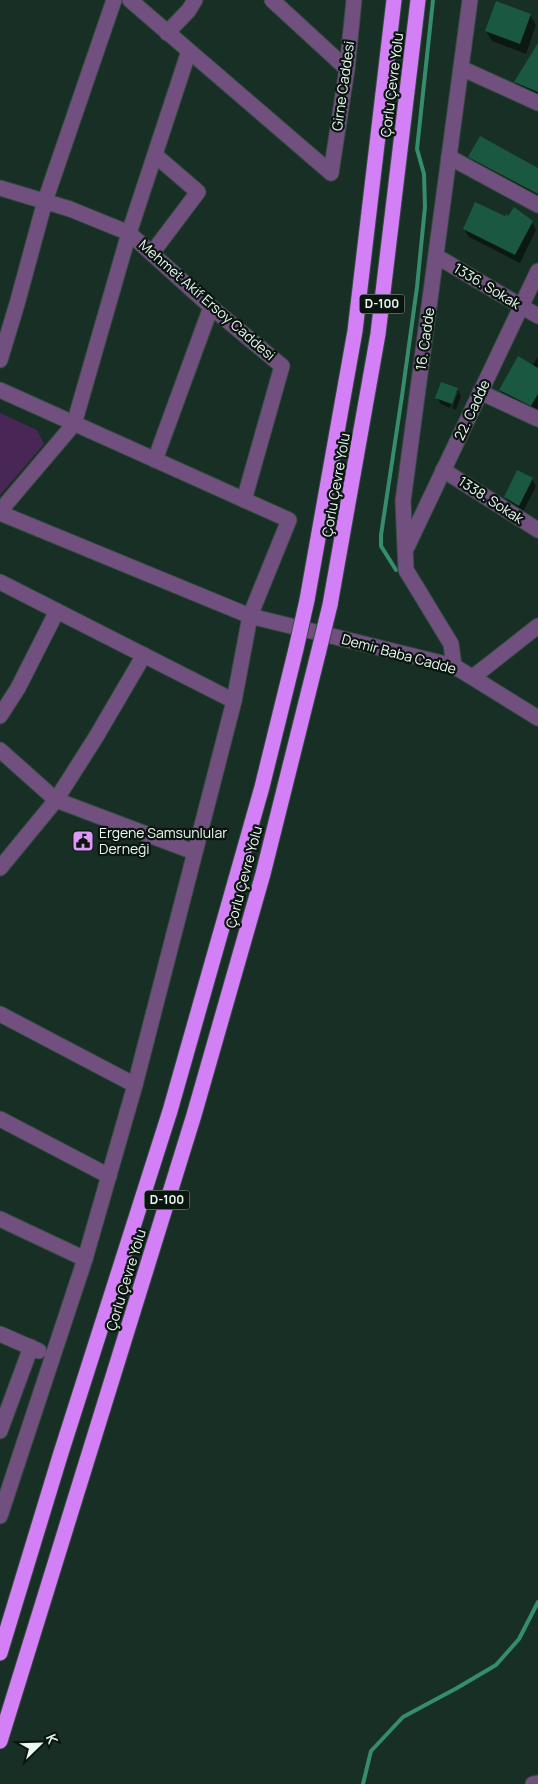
<svg xmlns="http://www.w3.org/2000/svg" width="538" height="1784" viewBox="0 0 538 1784" font-family="Manrope,sans-serif">
  <style>
    .green { fill: #482757 }
    .shadow { fill: #0007 }
    .lines { fill: none; stroke-linecap: round; stroke-linejoin: round }
    .stream { stroke: #368d6d; stroke-width: 4 }
    .building { fill: #1a5842 }
    .minor-casing { stroke: #354b42; stroke-width: 17 }
    .highway-casing { stroke: #354b42; stroke-width: 17 }
    .minor { stroke: #71507f; stroke-width: 15 }
    .highway { stroke: #d380f6; stroke-width: 15 }
    .highway-bridge-casing { stroke: #354b42; stroke-width: 17; stroke-linecap: butt }
    .highway-bridge { stroke: #d380f6; stroke-width: 15 }
    .labels { text-anchor: middle; stroke-width: 4.5; stroke-linejoin: round; paint-order: stroke }
    .shield { fill: #0b1510; stroke: #a7b4ae; stroke-width: 1 }
    .shield-label { font-size: 12px; font-weight: bold; fill: #eaf8f1 }
    .street-label { font-size: 14px; fill: #eaf8f1; stroke: #0b1510 }
    .poi-label { font-size: 14px; fill: #eaf8f1; stroke: #0b1510; text-anchor: start }
  </style>
  <rect width="100%" height="100%" fill="#182f25"/>
  <!-- green -->
  <polygon class="green" points="0,413 37,430 44,444 0,495"/>
  <!-- shadow -->
  <g class="shadow">
    <polygon points="530,15 536,25 526,54 492,41 486,31"/>
    <polygon points="538,46 538,97 519,88 515,82"/>
    <polygon points="470,157 538,170 538,203 478,170"/>
    <polygon points="505,218 532,222 536,230 520,263 469,237 464,229"/>
    <polygon points="538,357 538,415 505,400 500,390 532,366"/>
    <polygon points="457,389 461,396 456,410 452,408 458,392 455,392 450,408 441,404 437,398"/>
    <polygon points="532,479 536,486 523,512 509,504 505,497"/>
  </g>
  <g class="lines">
    <!-- stream -->
    <g class="stream">
      <polyline points="396,570 381,546 381,535 402,396 417,287 425,207 424,174 417,149 433,0"/>
      <polyline points="363,1784 371,1751 403,1717 457,1688 496,1665 519,1639 538,1602"/>
    </g>
  </g>
  <!-- building -->
  <g class="building">
    <polygon points="496,1 531,14 520,44 485,31"/>
    <polygon points="538,43 538,92 514,82"/>
    <polygon points="480,136 538,168 538,194 468,157"/>
    <polygon points="475,202 505,216 506,214 508,216 514,207 533,221 515,255 463,229"/>
    <polygon points="518,356 538,368 538,394 531,406 499,390"/>
    <polygon points="441,382 458,388 452,404 435,398"/>
    <polygon points="517,470 533,478 519,506 504,497"/>
  </g>
  <g class="lines">
    <!-- minor casing -->
    <g class="minor-casing">
      <g id="minor">
        <polyline points="130,0 331,173"/>
        <polyline points="272,0 347,69"/>
        <polyline points="167,33 189,10 195,0"/>
        <polyline points="461,68 538,103"/>
        <polyline points="449,157 538,205"/>
        <polyline points="331,173 347,69 354,0"/>
        <polyline points="0,188 70,209 129,233 211,307 282,366 244,500"/>
        <polyline points="152,253 198,192 155,155"/>
        <polyline points="436,256 538,316"/>
        <polyline points="0,360 17,304 45,201 114,0"/>
        <polyline points="0,390 289,520 250,616 234,701 135,1085 85,1259 0,1516"/>
        <polyline points="480,392 538,419"/>
        <polyline points="155,460 211,307"/>
        <polyline points="443,470 538,530"/>
        <polyline points="0,511 74,424 129,233 189,51"/>
        <polyline points="0,513 250,616 454,666 538,718"/>
        <polyline points="407,547 538,271"/>
        <polyline points="0,582 234,701"/>
        <polyline points="454,666 451,644 406,570 403,501 470,0"/>
        <polyline points="473,677 538,626"/>
        <polyline points="0,716 18,688 57,611"/>
        <polyline points="0,750 56,800 194,852"/>
        <polyline points="0,868 56,800 96,737 144,655"/>
        <polyline points="0,1014 135,1085"/>
        <polyline points="0,1119 109,1176"/>
        <polyline points="0,1219 85,1259"/>
        <polyline points="0,1334 39,1351"/>
        <polyline points="0,1431 31,1347"/>
        <polyline points="533,1784 538,1783"/>
      </g>
    </g>
    <!-- highway casing -->
    <g class="highway-casing">
      <g id="highway">
        <polyline points="307,600 355,331 394,0"/>
        <polyline points="330,605 378,334 418,0"/>
        <polyline points="0,1653 60,1456 170,1111 262,787 296,649"/>
        <polyline points="0,1741 194,1115 263,874 318,654"/>
      </g>
    </g>
    <!-- minor -->
    <use href="#minor" class="minor"/>
    <!-- highway -->
    <use href="#highway" class="highway"/>
    <!-- highway-bridge casing -->
    <g class="highway-bridge-casing">
      <g id="highway-bridge">
        <polyline points="296,649 307,600"/>
        <polyline points="318,654 330,605"/>
      </g>
    </g>
    <!-- highway-bridge -->
    <use href="#highway-bridge" class="highway-bridge"/>
  </g>
  <!-- icons -->
  <defs>
    <g id="civic-square" transform="scale(1.125)"><rect x="-9" y="-9" width="18" height="18" rx="4" fill="#da9af6" stroke="#0b1510"/><path d="M-.6-6.5H3V-4.5H.6V-3L4-1V1h2V6H-6V1h2V-1L-.6-3ZM-1.2 2.5V6h2.4V2.5Z" fill="#111"/></g>
  </defs>
  <g fill-rule="evenodd">
    <use href="#civic-square" x="83" y="841"/>
  </g>
  <g class="labels">
    <!-- shield labels -->
    <g class="shield">
      <rect x="359.5" y="294.5" width="45" height="19" rx="4"/>
      <rect x="144.5" y="1190.5" width="45" height="19" rx="4"/>
    </g>
    <g class="shield-label">
      <text x="382" y="308">D-100</text>
      <text x="167" y="1204">D-100</text>
    </g>
    <!-- street labels -->
    <g class="street-label">
      <text transform="translate(392 85) rotate(-83)" y="5">Çorlu Çevre Yolu</text>
      <text transform="translate(343 86) rotate(-82)" y="5">Girne Caddesi</text>
      <text transform="translate(487 286) rotate(31)" y="5">1336. Sokak</text>
      <text transform="translate(207 300) rotate(41)" y="5">Mehmet Akif Ersoy Caddesi</text>
      <text transform="translate(425 339) rotate(-82)" y="5">16. Cadde</text>
      <text transform="translate(472 410) rotate(-65)" y="5">22. Cadde</text>
      <text transform="translate(336 485) rotate(-80)" y="5">Çorlu Çevre Yolu</text>
      <text transform="translate(491 500) rotate(33)" y="5">1338. Sokak</text>
      <text transform="translate(399 654) rotate(15)" y="5">Demir Baba Cadde</text>
      <text transform="translate(244 877) rotate(-75)" y="5">Çorlu Çevre Yolu</text>
      <text transform="translate(126 1280) rotate(-73)" y="5">Çorlu Çevre Yolu</text>
    </g>
    <!-- poi labels -->
    <g class="poi-label">
      <text x="99" y="838">Ergene Samsunlular<tspan x="99" dy="16">Derneği</tspan></text>
    </g>
  </g>
  <!-- north arrow -->
  <g transform="translate(40 1744) rotate(67)" stroke="#0b1510" stroke-width="4" paint-order="stroke">
  <path d="M0-4L9 19L0 12L-9 19Z" fill="#eaf8f1"/>
  <text y="-8" font-size="14" font-weight="bold" text-anchor="middle" fill="#eaf8f1">K</text>
  </g>
</svg>
